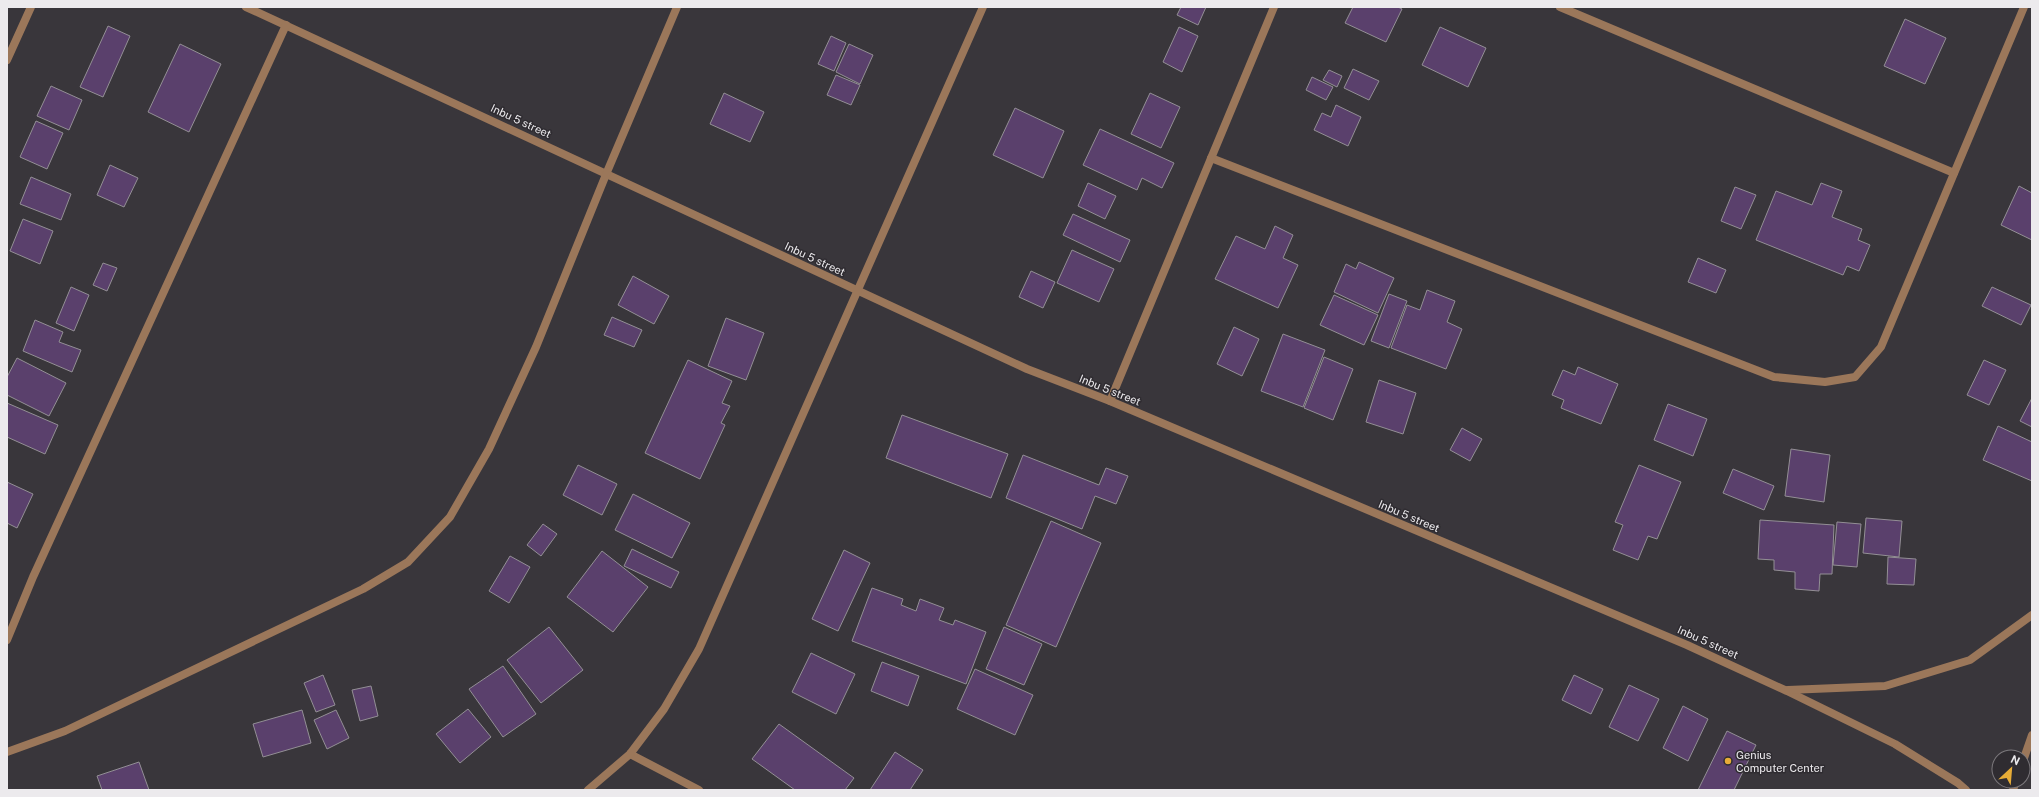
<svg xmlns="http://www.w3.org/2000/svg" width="2039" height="797" viewBox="0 0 2039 797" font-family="'Public Sans',sans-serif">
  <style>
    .building { fill: #5a406c; stroke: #938f95 }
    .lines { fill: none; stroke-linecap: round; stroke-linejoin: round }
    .service { stroke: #9b775a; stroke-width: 8 }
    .minor { stroke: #9b775a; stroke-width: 8 }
    .poi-dot { fill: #e7ac37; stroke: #2f2c31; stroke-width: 1.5 }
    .labels { text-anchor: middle; stroke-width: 3; stroke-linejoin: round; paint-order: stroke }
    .street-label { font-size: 11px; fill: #eceaed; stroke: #2f2c31 }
    .poi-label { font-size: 11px; fill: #eceaed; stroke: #2f2c31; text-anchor: start }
  </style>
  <rect width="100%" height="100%" fill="#39363b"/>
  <!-- building -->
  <g class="building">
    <polygon points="1181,7 1206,7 1198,25 1177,15"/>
    <polygon points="1353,7 1398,7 1402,9 1386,42 1345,23"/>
    <polygon points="1905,19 1946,38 1925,84 1884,66"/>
    <polygon points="108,26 130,36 103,97 80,87"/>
    <polygon points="1179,27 1198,36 1182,72 1163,62"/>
    <polygon points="1440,27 1486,48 1468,87 1422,65"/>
    <polygon points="831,36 846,43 834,71 818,64"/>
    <polygon points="180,44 221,64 189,132 148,112"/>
    <polygon points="849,44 873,55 860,84 836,72"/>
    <polygon points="1353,69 1379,81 1369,100 1344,88"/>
    <polygon points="1329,70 1342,76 1337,87 1323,80"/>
    <polygon points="836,75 860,85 851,105 827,95"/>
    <polygon points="1312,77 1333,87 1326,100 1306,90"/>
    <polygon points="51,86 82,100 69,130 37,116"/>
    <polygon points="724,93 764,112 750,142 710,124"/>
    <polygon points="1150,93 1180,107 1161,148 1131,134"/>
    <polygon points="1336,105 1361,117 1348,146 1314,130 1322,113 1331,117"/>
    <polygon points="1015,108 1064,131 1043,178 993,155"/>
    <polygon points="36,121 63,133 47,169 20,157"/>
    <polygon points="1100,129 1174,163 1162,188 1142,178 1137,190 1083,165"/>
    <polygon points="110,165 138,178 124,207 97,195"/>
    <polygon points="31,177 71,194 61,220 20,204"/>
    <polygon points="1088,183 1116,196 1105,219 1078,206"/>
    <polygon points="1821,183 1842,191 1832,217 1862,229 1858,240 1870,245 1859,271 1847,266 1843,275 1756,240 1776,191 1812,205"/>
    <polygon points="2019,186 2032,193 2032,240 2001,225"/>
    <polygon points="1735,187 1756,195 1741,229 1721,221"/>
    <polygon points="1073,214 1130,240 1120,262 1063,235"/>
    <polygon points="23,219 53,231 40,264 10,251"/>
    <polygon points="1275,226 1293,235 1283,258 1298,265 1278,308 1215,279 1236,236 1265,249"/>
    <polygon points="1072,250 1114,269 1099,302 1057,283"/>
    <polygon points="1698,258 1726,270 1716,293 1688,282"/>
    <polygon points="1359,262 1394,278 1378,313 1334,292 1346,264 1356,269"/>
    <polygon points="103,263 117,268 107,291 93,285"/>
    <polygon points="1031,271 1055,282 1043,308 1019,297"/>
    <polygon points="633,276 669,296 654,324 618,305"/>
    <polygon points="71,287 89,295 74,331 56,323"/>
    <polygon points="1992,287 2031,305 2021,325 1982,306"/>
    <polygon points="1427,290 1455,301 1447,322 1462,329 1446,369 1391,348 1407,305 1420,310"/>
    <polygon points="1389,294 1407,301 1389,348 1371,341"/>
    <polygon points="1334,295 1378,315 1364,345 1320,325"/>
    <polygon points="612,317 642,330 634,347 604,335"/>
    <polygon points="726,318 764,333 746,380 708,366"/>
    <polygon points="35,320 63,332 59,342 81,350 72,372 23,351"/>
    <polygon points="1234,327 1259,339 1242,376 1217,364"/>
    <polygon points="1283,334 1325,350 1303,407 1261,391"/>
    <polygon points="1324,357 1353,369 1333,420 1304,408"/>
    <polygon points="17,358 66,383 49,416 7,395 7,377"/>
    <polygon points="688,360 732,381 722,403 730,406 721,423 725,425 700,479 645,453"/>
    <polygon points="1984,360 2006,370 1989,405 1967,395"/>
    <polygon points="1578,367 1618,384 1601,424 1561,408 1564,400 1552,395 1563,370 1575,375"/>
    <polygon points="1379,380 1416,393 1403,434 1366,422"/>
    <polygon points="2032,398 2032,427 2020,421"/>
    <polygon points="7,403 58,425 45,454 7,437"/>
    <polygon points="1668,404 1707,419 1693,456 1654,440"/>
    <polygon points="902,415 1008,454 991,498 886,458"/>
    <polygon points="1998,426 2032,442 2032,481 1983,460"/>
    <polygon points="1462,428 1482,439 1470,461 1450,450"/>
    <polygon points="1791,449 1830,455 1824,502 1785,496"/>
    <polygon points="1023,455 1099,485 1106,468 1128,476 1116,504 1095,496 1082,529 1006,498"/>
    <polygon points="578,465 617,484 602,515 563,495"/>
    <polygon points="1639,465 1681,482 1657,539 1648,536 1638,560 1613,550 1623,525 1615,522"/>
    <polygon points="1733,469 1774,486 1764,510 1723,493"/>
    <polygon points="7,482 33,494 17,528 7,523"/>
    <polygon points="633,494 690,523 672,558 615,530"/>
    <polygon points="1866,518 1902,521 1899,557 1863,553"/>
    <polygon points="1760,520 1834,525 1832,574 1820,574 1819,591 1795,589 1795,572 1774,570 1774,560 1758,559"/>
    <polygon points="1051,521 1101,543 1056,647 1006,625"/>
    <polygon points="1837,522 1861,524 1857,567 1833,565"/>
    <polygon points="543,524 557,534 541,556 527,545"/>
    <polygon points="632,549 679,572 671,588 624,566"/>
    <polygon points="844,550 870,563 838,631 812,619"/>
    <polygon points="602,551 648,587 613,632 567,597"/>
    <polygon points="510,556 530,567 509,603 489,591"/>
    <polygon points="1888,557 1916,559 1914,585 1887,584"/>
    <polygon points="872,588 903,599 901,605 916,611 920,599 944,608 939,620 953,625 955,620 986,632 966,684 852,641"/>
    <polygon points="549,627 583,670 541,703 507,660"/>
    <polygon points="1004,627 1042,644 1024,685 986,669"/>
    <polygon points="811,653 855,674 836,714 792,692"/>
    <polygon points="882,662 919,676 908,706 871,691"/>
    <polygon points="503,666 536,714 503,737 469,689"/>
    <polygon points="975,669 1033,695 1015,735 957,709"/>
    <polygon points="323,675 335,705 316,712 304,683"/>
    <polygon points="1574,675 1603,689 1591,714 1562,700"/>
    <polygon points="1629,685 1659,699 1638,741 1609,727"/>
    <polygon points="371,686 378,716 360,721 352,690"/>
    <polygon points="1683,706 1708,719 1688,761 1663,748"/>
    <polygon points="468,709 491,737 460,763 436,734"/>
    <polygon points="302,710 311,743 263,757 253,724"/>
    <polygon points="336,710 349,738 327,749 314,720"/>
    <polygon points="779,724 854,778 845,790 795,790 752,759"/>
    <polygon points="1727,731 1756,745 1734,790 1698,790"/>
    <polygon points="895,752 923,770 910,790 870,790"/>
    <polygon points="139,762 149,790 102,790 97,776"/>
  </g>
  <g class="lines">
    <!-- service -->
    <polyline class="service" points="630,754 699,790"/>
    <!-- minor -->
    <g class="minor">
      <polyline points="246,7 1027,369 1110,401 1687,645 1787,691 1895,744 1958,783 1966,790"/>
      <polyline points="1560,7 1954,173"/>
      <polyline points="7,60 31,7"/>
      <polyline points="1211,158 1774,377 1825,382 1855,377 1881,347 2024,7"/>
      <polyline points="1110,401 1274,7"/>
      <polyline points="7,640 33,577 286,25"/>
      <polyline points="1788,690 1885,686 1970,660 2032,615"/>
      <polyline points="7,752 65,731 363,589 408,562 450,517 489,449 536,347 607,172 677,7"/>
      <polyline points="2023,761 2032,735"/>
      <polyline points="588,790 630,754 664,709 699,649 983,7"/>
      <polyline points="2013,790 2016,781"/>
    </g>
  </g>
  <!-- markers -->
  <circle class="poi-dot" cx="1728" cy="761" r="4"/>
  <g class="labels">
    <!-- street labels -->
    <g class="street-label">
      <text transform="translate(521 121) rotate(25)" y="4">Inbu 5 street</text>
      <text transform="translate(815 259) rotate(25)" y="4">Inbu 5 street</text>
      <text transform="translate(1110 390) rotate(22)" y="4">Inbu 5 street</text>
      <text transform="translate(1409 516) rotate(23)" y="4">Inbu 5 street</text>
      <text transform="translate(1708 642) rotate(24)" y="4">Inbu 5 street</text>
    </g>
    <!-- poi labels -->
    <g class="poi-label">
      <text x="1736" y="759">Genius<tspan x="1736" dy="13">Computer Center</tspan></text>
    </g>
  </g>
  <!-- border -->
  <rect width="2039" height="797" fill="none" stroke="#eceaed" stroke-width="16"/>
  <!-- north arrow -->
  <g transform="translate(2011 769) rotate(26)"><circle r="19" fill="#2f2c31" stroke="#7b787c"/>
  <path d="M0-3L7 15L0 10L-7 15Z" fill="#e7ac37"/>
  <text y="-6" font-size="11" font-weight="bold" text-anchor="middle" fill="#eceaed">N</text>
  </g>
</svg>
